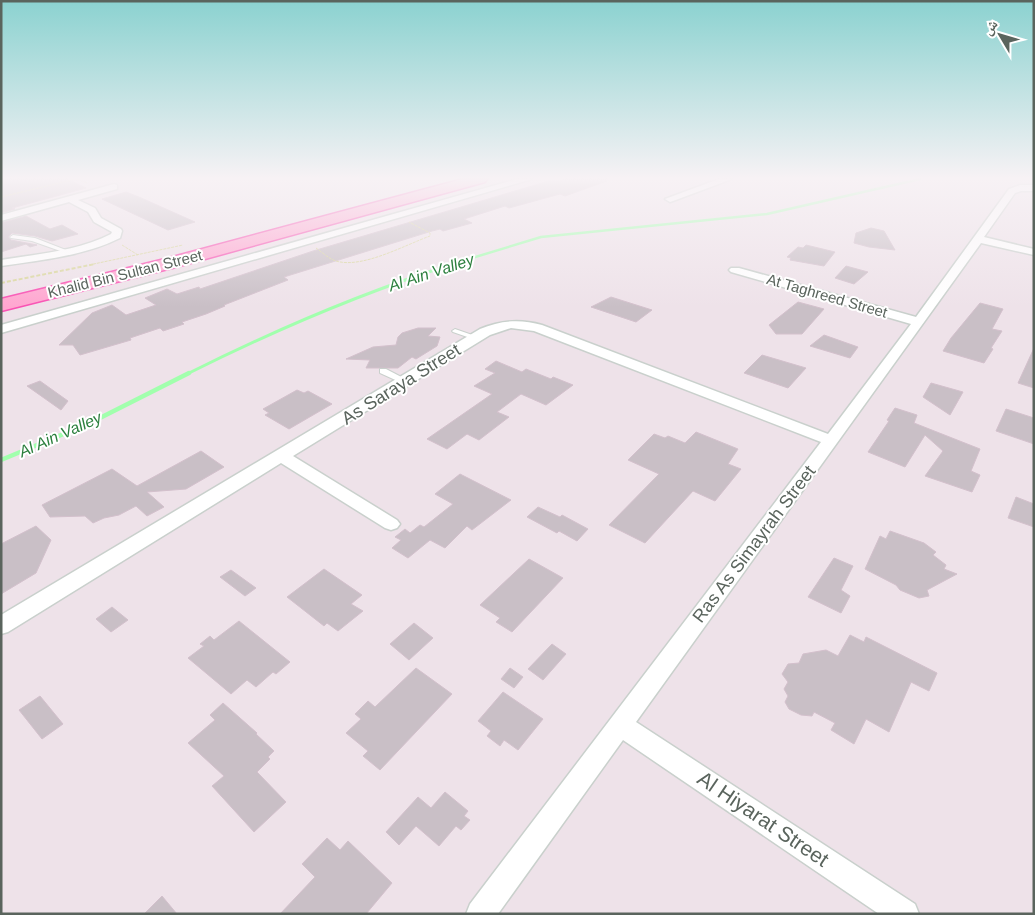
<svg xmlns="http://www.w3.org/2000/svg" width="1035" height="915" viewBox="0 0 1035 915" font-family="Helvetica,'Noto Naskh Arabic',sans-serif">
  <style>
    .lines { fill: none; stroke-linecap: round; stroke-linejoin: round }
    .stream-far2 { stroke: #a1ffad; stroke-width: 2.5 }
    .stream-far1 { stroke: #a1ffad; stroke-width: 3 }
    .stream { stroke: #a1ffad; stroke-width: 4.5 }
    .building { fill: #c9bfc6; stroke: #d3c0cc }
    .service-casing { stroke: #c9d0cc; stroke-width: 2 }
    .minor-casing { stroke: #c9d0cc; stroke-width: 3 }
    .primary-casing { stroke: #f951b3; stroke-width: 3 }
    .path-far1 { stroke: #dad79f; stroke-width: 1; stroke-dasharray: 3 1; stroke-linecap: butt }
    .path { stroke: #dad79f; stroke-width: 2; stroke-dasharray: 4 2; stroke-linecap: butt }
    .service { fill: #fff; fill-rule: evenodd }
    .minor { fill: #fff; fill-rule: evenodd }
    .primary { fill: #ffa6d0; fill-rule: evenodd }
    .labels { text-anchor: middle; stroke-width: 4; stroke-linejoin: round; paint-order: stroke }
    .far-street-label { font-size: 15px; fill: #5a645d; stroke: #fff }
    .far-water-label { font-size: 16px; font-style: italic; fill: #2b7f3d; stroke: #fff }
    .street-label { font-size: 18px; fill: #5a645d; stroke: #fff }
    .near-street-label { font-size: 21px; fill: #5a645d; stroke: #fff }
  </style>
  <rect width="100%" height="100%" fill="#eee2e9"/>
  <g class="lines">
    <!-- stream-far2 -->
    <polyline class="stream-far2" points="449,265 541,237 767,214 920,179"/>
    <!-- stream-far1 -->
    <path class="stream-far1" d="M187 374C273 331 361 293 453 264"/>
    <!-- stream -->
    <polyline class="stream" points="1,460 90,423 189,373"/>
  </g>
  <!-- building -->
  <g class="building">
    <polygon points="1,179 67,179 86,188 12,208 15,209 1,213"/>
    <polygon points="565,179 607,179 607,181 565,196 560,194 509,208 505,206 464,219 472,223 443,231 440,229 432,231 284,277 288,280 224,305 225,306 206,314 182,322 184,324 163,331 160,328 130,338 131,340 80,355 73,345 59,345 92,313 112,305 126,315 156,305 145,298 167,289 177,294 199,287 200,289 313,251 552,180 556,182"/>
    <polygon points="126,192 139,197 195,222 168,230 102,199"/>
    <polygon points="26,216 50,229 62,225 78,234 52,241 35,236 12,233 8,237 11,240 37,245 30,247 26,244 1,252 1,223"/>
    <polygon points="871,228 884,231 895,250 869,247 854,243 856,233"/>
    <polygon points="806,245 835,252 824,266 790,260 791,258 787,257 798,247 803,248"/>
    <polygon points="846,266 868,272 854,284 835,278"/>
    <polygon points="611,297 652,310 636,322 591,307"/>
    <polygon points="798,302 824,309 802,334 776,334 769,325"/>
    <polygon points="980,303 1003,309 992,329 1002,331 991,348 993,349 984,363 943,351 951,338"/>
    <polygon points="418,328 436,328 428,336 440,337 437,346 416,359 412,357 398,368 366,368 370,360 346,359 373,347 396,345 398,337 402,333"/>
    <polygon points="824,335 858,347 850,358 810,346"/>
    <polygon points="1034,348 1034,388 1018,383"/>
    <polygon points="762,355 806,368 788,388 744,373"/>
    <polygon points="496,361 522,372 526,369 551,379 553,377 573,385 546,405 521,394 497,412 509,417 479,440 467,434 447,449 427,439 492,394 474,386 495,373 485,369"/>
    <polygon points="40,381 68,401 61,410 27,386"/>
    <polygon points="931,383 963,392 950,415 923,397"/>
    <polygon points="297,390 304,393 308,391 332,404 289,429 265,415 269,413 263,409"/>
    <polygon points="895,408 917,415 914,423 980,449 971,471 980,475 972,492 925,476 943,451 925,435 905,467 868,452 889,421 887,420"/>
    <polygon points="1006,409 1034,418 1034,444 996,431"/>
    <polygon points="696,432 738,449 728,464 741,469 715,501 693,491 645,543 609,525 659,474 628,460 654,434 665,438 668,436 685,443"/>
    <polygon points="201,451 224,467 186,489 147,492 164,507 147,516 136,506 119,515 104,518 93,523 85,516 50,517 42,505 112,469 137,486"/>
    <polygon points="460,474 511,500 472,530 467,526 445,548 430,540 408,558 392,548 401,540 395,537 405,529 410,533 420,525 424,527 453,504 435,494"/>
    <polygon points="1016,497 1034,504 1034,527 1008,518"/>
    <polygon points="538,507 560,517 562,515 588,529 577,541 559,531 557,533 527,517"/>
    <polygon points="36,526 51,540 36,573 1,594 1,544"/>
    <polygon points="890,531 924,543 936,552 933,555 946,565 944,569 957,574 927,590 929,596 919,598 900,590 896,585 865,569 880,536 886,539"/>
    <polygon points="834,558 853,566 841,590 850,596 841,613 808,597"/>
    <polygon points="529,559 563,578 512,632 496,622 500,618 480,605"/>
    <polygon points="324,569 362,595 351,604 363,611 338,631 327,623 324,626 287,597"/>
    <polygon points="231,570 256,588 245,596 220,577"/>
    <polygon points="112,607 128,620 111,632 96,619"/>
    <polygon points="239,621 290,662 276,674 273,672 256,687 247,680 231,694 188,658 204,646 200,644 210,636 214,640"/>
    <polygon points="414,623 433,638 409,660 390,644"/>
    <polygon points="850,635 864,642 866,637 937,673 929,691 911,682 889,732 866,719 854,744 831,730 835,723 814,712 812,716 801,715 789,709 785,702 788,696 784,689 788,682 782,674 788,664 799,663 803,654 826,650 838,656"/>
    <polygon points="552,644 566,654 543,680 528,669"/>
    <polygon points="416,668 452,694 380,770 363,756 368,751 346,733 361,719 355,714 368,701 375,707"/>
    <polygon points="510,668 523,677 514,688 501,679"/>
    <polygon points="503,692 543,719 518,750 504,740 500,746 487,736 491,731 478,721"/>
    <polygon points="40,696 63,724 42,739 19,710"/>
    <polygon points="223,703 257,733 256,734 274,751 268,757 270,759 257,772 286,802 254,832 212,786 224,776 188,743 215,720 210,715"/>
    <polygon points="445,792 468,811 464,816 470,820 461,830 456,826 439,846 416,826 399,845 386,832 418,797 431,808"/>
    <polygon points="327,838 340,850 348,841 392,883 366,914 280,914 315,877 302,864"/>
    <polygon points="162,896 177,914 144,914"/>
  </g>
  <g class="lines">
    <!-- service casing -->
    <g class="service-casing">
      <g id="service">
        <polygon points="13,235 35,238 71,252 66,253 32,241 11,238 10,237"/>
        <polygon points="455,329 478,337 479,338 476,340 453,332 452,331"/>
        <polygon points="380,369 386,369 409,381 408,383 402,383 380,373"/>
      </g>
    </g>
    <!-- minor casing -->
    <g class="minor-casing">
      <g id="minor">
        <polygon points="517,179 532,179 1,333 1,325"/>
        <polygon points="719,179 732,179 673,201 670,202 665,199"/>
        <path d="M114 184 117 185V189L78 200 95 208 101 218 121 229 122 231 120 238C84 256 41 260 1 266V260C38 254 78 251 111 234L112 232 94 222 88 212 69 202 1 221V215Z"/>
        <path d="M1020 185H1034V191H1021L1015 193 984 237 1034 249V255L981 243 636 722 915 904 919 914H879L623 740 498 914H466L470 904 821 442 534 331 511 328 490 335 293 456 397 520 400 524 397 528 391 530 385 528 281 463 8 632 1 634V615L480 329C501 320 521 319 542 325L828 434 911 324 731 272 729 270 731 268H739L916 317 1009 189Z"/>
      </g>
    </g>
    <!-- primary casing -->
    <g class="primary-casing">
      <polygon id="primary" points="463,179 487,179 485,182 176,267 1,311 1,299 165,259"/>
    </g>
    <!-- path-far1 -->
    <g class="path-far1">
      <polyline points="77,179 87,183"/>
      <polyline points="1,197 76,179"/>
      <polyline points="122,245 138,255"/>
      <path d="M316 248C322 252 329 259 336 261 362 269 405 245 430 236V233L409 222"/>
      <polyline points="89,265 183,245"/>
    </g>
    <!-- path -->
    <polyline class="path" points="1,283 95,264"/>
    <!-- service -->
    <use href="#service" class="service"/>
    <!-- minor -->
    <use href="#minor" class="minor"/>
    <!-- primary -->
    <use href="#primary" class="primary"/>
  </g>
  <!-- sky -->
  <linearGradient id="sky" x2="0" y2="1"><stop stop-color="#8bd2d0"/><stop offset="0.58" stop-color="#f7f2f5"/><stop offset="1" stop-color="#f7f2f5" stop-opacity="0"/></linearGradient>
  <rect width="1035" height="307" fill="url(#sky)"/>
  <g class="labels">
    <!-- far-street labels -->
    <g class="far-street-label">
      <text transform="translate(125 274) rotate(-14)" y="5">Khalid Bin Sultan Street</text>
      <text transform="translate(827 296) rotate(16)" y="5">At Taghreed Street</text>
    </g>
    <!-- far-water labels -->
    <g class="far-water-label">
      <text transform="translate(431 272) rotate(-18)" y="6">Al Ain Valley</text>
      <text transform="translate(60 434) rotate(-24)" y="6">Al Ain Valley</text>
    </g>
    <!-- street labels -->
    <g class="street-label">
      <text transform="translate(401 384) rotate(-32)" y="6">As Saraya Street</text>
      <text transform="translate(754 544) rotate(-53)" y="6">Ras As Simayrah Street</text>
    </g>
    <!-- near-street labels -->
    <g class="near-street-label">
      <text transform="translate(763 819) rotate(34)" y="7">Al Hiyarat Street</text>
    </g>
  </g>
  <!-- border -->
  <rect width="1035" height="915" fill="none" stroke="#5a645d" stroke-width="5"/>
  <!-- north arrow -->
  <g transform="translate(1000 35) rotate(308)" stroke="#ffffff" stroke-width="4" paint-order="stroke">
  <path d="M0-4L9 19L0 12L-9 19Z" fill="#5a645d"/>
  <text y="-8" font-size="14" font-weight="bold" text-anchor="middle" fill="#5a645d">ش</text>
  </g>
</svg>
